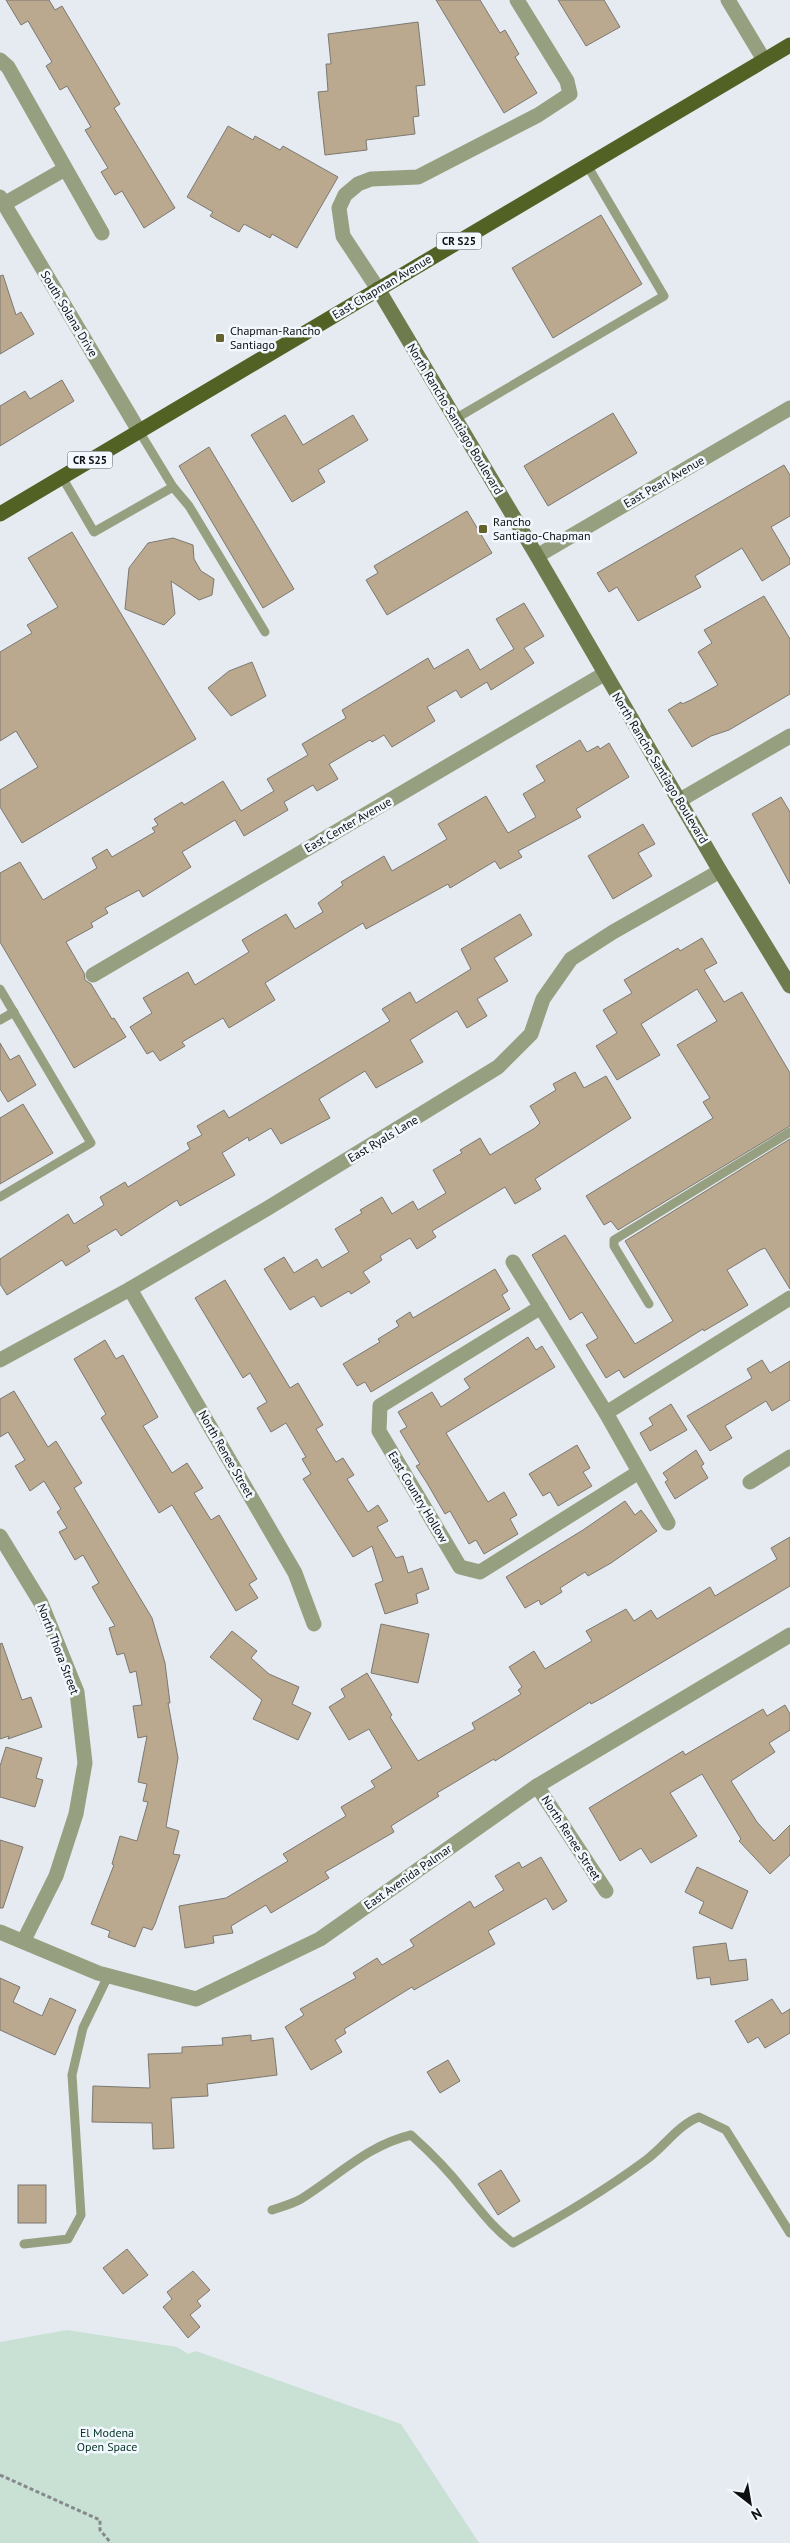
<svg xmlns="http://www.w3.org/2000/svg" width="790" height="2543" viewBox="0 0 790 2543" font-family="'PT Sans',sans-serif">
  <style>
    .green { fill: #c8e1d4 }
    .building { fill: #bba98f; stroke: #7c7872 }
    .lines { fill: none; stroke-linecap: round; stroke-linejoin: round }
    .path { stroke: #85898d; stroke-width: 3; stroke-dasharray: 4 2.5; stroke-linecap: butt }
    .lane { stroke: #96a080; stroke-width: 9 }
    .street { stroke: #96a080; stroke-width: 15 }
    .secondary { stroke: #6e7c4d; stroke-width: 15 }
    .primary { stroke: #526225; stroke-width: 15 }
    .poi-dot { fill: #63612e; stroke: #f2f8fe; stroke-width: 2 }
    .labels { text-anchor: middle; stroke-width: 5; stroke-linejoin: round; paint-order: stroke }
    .shield { fill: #f2f8fe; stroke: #525558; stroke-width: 1 }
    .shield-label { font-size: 11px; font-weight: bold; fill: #0d0f11 }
    .street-label { font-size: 12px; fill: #0d0f11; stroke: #f2f8fe }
    .poi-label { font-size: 12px; fill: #0d0f11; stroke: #f2f8fe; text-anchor: start }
    .park-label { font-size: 12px; fill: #043323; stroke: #f2f8fe }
  </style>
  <rect width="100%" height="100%" fill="#e5ebf1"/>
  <!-- green -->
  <polygon class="green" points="67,2330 177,2347 188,2354 196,2351 401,2424 479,2543 0,2543 0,2342"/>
  <!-- building -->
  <g class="building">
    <polygon points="6,0 49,0 55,10 62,6 120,104 114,108 175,208 144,228 122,191 115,195 101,172 108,168 85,130 91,127 67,86 60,90 46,66 52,62 28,21 21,25"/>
    <polygon points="436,0 480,0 500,33 505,30 519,54 515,57 537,93 504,113"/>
    <polygon points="558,0 604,0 620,27 586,46"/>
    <polygon points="418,22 425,85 416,86 419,116 413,117 415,134 366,140 367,150 325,155 318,92 328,91 326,64 331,64 328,34"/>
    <polygon points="228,126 253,140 255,136 280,150 283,146 338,177 297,248 272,234 270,238 244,224 239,232 210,216 213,212 187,197"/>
    <polygon points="601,215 642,284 553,338 512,268"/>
    <polygon points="3,275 16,315 21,312 34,334 0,354 0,276"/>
    <polygon points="62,380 74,401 0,446 0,406 25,391 30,399"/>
    <polygon points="613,413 637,453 548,506 524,466"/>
    <polygon points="285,415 303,445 353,415 368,440 318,470 325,482 292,502 251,435"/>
    <polygon points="209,447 294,589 263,608 179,466"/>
    <polygon points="784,465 790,475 790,516 771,527 790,559 790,564 762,581 742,548 695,576 701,587 638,621 617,587 609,592 597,573"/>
    <polygon points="467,511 492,553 387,615 366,580 378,573 374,566"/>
    <polygon points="72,532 196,739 22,843 0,807 0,790 38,767 16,731 0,741 0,652 32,633 27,625 58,607 28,558"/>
    <polygon points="173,538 193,545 194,559 201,571 214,579 212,595 199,600 171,581 175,614 164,625 125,609 129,568 148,543"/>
    <polygon points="764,596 790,639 790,694 729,730 711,736 692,747 668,710 681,702 682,704 691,700 718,685 698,652 712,643 704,630"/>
    <polygon points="524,603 544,636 524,648 534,663 491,690 487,682 461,698 456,690 427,707 435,721 392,747 384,735 372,742 370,740 329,764 338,779 317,791 313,785 284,802 288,810 244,836 235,820 182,852 191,867 143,897 139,890 105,908 108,913 91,923 93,927 66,942 84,973 85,980 91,984 112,1019 114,1018 126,1037 74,1068 0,942 0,873 20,862 43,900 97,868 92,858 107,849 112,857 155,832 152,828 158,825 154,819 182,802 184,805 223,781 241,811 274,791 267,779 308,755 302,744 346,718 342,710 382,686 428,658 434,669 468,649 480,670 514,649 496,619"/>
    <polygon points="252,662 266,696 231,716 208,688 229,671"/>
    <polygon points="580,740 587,752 598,746 600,749 609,743 629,777 576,809 581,817 518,851 522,857 500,869 495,861 450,888 448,884 366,929 363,923 333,941 265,983 275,1000 229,1028 223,1018 182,1042 185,1046 160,1061 153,1051 147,1054 130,1027 152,1013 143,998 188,972 195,985 249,952 242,940 286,914 295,929 323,912 318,903 343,885 341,882 384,856 392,871 425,852 447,839 438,824 486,796 508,833 536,817 523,794 545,781 536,766"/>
    <polygon points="781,797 790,812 790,884 752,814"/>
    <polygon points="643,824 655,844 638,853 652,876 613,899 588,856"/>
    <polygon points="520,914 532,935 494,958 508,981 477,999 487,1016 467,1028 457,1011 410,1040 423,1062 376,1088 365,1071 319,1099 330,1118 281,1144 271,1128 249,1141 248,1137 222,1153 235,1175 180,1206 177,1200 121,1236 116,1229 87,1246 90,1251 66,1266 62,1260 7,1295 0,1284 0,1259 68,1214 74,1224 104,1205 100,1197 125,1182 128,1187 190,1149 187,1143 202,1135 197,1126 224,1110 229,1118 390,1021 382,1009 410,992 416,1003 471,969 461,949"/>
    <polygon points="702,938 717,963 704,970 724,1002 742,992 790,1073 790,1126 618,1230 611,1221 604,1225 586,1196 713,1118 703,1102 710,1098 677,1045 717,1021 697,989 641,1024 660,1055 617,1080 596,1046 617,1033 603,1010 632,993 624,980 678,948 680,951"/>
    <polygon points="0,1043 10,1060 19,1055 36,1085 8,1102 0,1089"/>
    <polygon points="575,1072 584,1088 606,1076 631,1118 535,1179 541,1189 515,1204 505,1187 432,1231 436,1237 417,1249 410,1238 380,1256 382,1260 363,1272 370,1282 351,1294 349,1291 321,1307 314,1296 290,1310 264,1269 284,1257 294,1273 317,1259 322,1268 349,1252 335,1229 362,1213 360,1210 382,1197 392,1214 413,1201 418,1210 446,1193 433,1170 462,1153 460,1150 480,1138 490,1155 535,1128 540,1123 530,1106 556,1090 553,1084"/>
    <polygon points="23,1104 53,1153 0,1184 0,1118"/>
    <polygon points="790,1139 790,1289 765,1248 760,1250 727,1270 748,1305 704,1331 703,1329 624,1378 619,1370 606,1378 586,1345 598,1338 582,1312 570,1320 532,1255 565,1235 635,1344 673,1321 625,1241"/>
    <polygon points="495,1269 508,1291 502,1295 510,1309 371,1392 365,1382 357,1386 343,1364 380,1342 378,1339 399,1326 396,1321 410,1312 413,1318"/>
    <polygon points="225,1280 290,1388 298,1383 323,1425 316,1429 336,1462 343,1458 354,1475 347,1479 368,1512 378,1505 388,1521 377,1527 396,1558 403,1556 408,1573 422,1568 429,1589 416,1594 418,1603 385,1614 375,1584 383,1581 372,1546 353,1557 303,1479 311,1474 302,1459 306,1457 286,1423 271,1432 257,1408 267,1402 250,1373 243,1378 195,1298"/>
    <polygon points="528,1337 536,1350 542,1346 555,1367 446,1433 488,1502 504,1492 517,1515 510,1519 518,1534 484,1554 476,1540 469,1544 450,1511 445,1514 427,1483 416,1466 420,1464 400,1431 407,1427 398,1412 432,1392 441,1407 470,1388 464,1379"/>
    <polygon points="105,1340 116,1359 123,1355 158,1417 143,1426 172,1473 187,1463 203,1488 194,1493 211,1520 219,1515 257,1579 249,1584 258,1598 236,1611 172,1505 159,1513 101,1418 106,1414 74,1359"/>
    <polygon points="762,1360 770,1373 790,1361 790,1400 772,1411 766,1401 725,1426 732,1438 710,1451 687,1416 752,1378 747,1369"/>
    <polygon points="14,1391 48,1447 56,1441 82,1483 74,1488 152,1618 165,1663 170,1703 168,1703 178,1758 166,1827 179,1831 173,1854 180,1855 155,1924 152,1930 143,1927 135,1947 108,1937 110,1931 91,1924 114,1865 112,1864 120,1836 137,1841 148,1802 143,1801 147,1784 138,1782 147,1736 138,1738 133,1706 142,1705 136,1671 130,1673 124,1653 117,1655 109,1628 115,1626 92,1587 99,1583 83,1555 75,1560 59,1532 67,1528 57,1512 61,1509 44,1481 30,1491 15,1466 25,1460 8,1432 0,1437 0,1399"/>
    <polygon points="671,1404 687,1430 650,1451 640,1433 653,1425 649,1418"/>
    <polygon points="577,1445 590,1468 583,1472 592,1486 558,1506 550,1492 543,1496 529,1474"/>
    <polygon points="696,1450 704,1464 701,1466 708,1478 675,1499 665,1482 668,1480 663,1473"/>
    <polygon points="625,1501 635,1515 641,1510 657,1531 611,1563 588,1576 585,1572 560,1588 562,1592 541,1605 539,1600 525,1608 506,1577 583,1530"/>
    <polygon points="790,1537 790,1586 604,1697 591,1704 590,1702 495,1761 494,1759 437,1793 439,1796 391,1826 394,1832 325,1872 329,1878 306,1892 271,1913 266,1905 231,1926 233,1933 213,1936 214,1943 185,1948 179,1906 226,1898 288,1861 283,1854 346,1816 341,1807 375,1787 371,1781 392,1768 369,1729 349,1740 329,1707 345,1697 341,1689 367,1673 392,1715 390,1717 418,1761 475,1729 472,1723 521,1694 518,1690 522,1687 509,1667 534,1651 545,1669 592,1641 586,1631 626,1609 634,1621 651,1610 657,1619 710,1587 715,1596 777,1559 771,1548"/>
    <polygon points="381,1624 429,1634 418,1683 371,1673"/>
    <polygon points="232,1631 257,1651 251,1658 269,1674 299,1687 292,1704 311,1713 298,1740 253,1719 262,1700 210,1657"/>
    <polygon points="2,1643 22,1700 31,1697 42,1727 8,1739 9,1736 0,1739 0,1644"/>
    <polygon points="785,1705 790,1714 790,1730 769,1743 775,1752 731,1781 757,1822 774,1841 790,1825 790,1855 770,1874 739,1841 741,1839 702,1774 670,1793 697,1836 651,1863 641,1848 620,1861 589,1808 683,1751 685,1755 763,1709 767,1716"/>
    <polygon points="6,1747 42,1758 36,1778 43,1780 35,1807 0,1797 0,1766"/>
    <polygon points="0,1840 23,1847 3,1908 0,1908"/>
    <polygon points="541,1857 567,1901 553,1910 546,1898 488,1931 495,1944 414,1990 412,1987 344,2029 346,2033 335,2040 342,2052 311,2070 285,2027 304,2015 300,2009 356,1978 353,1973 377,1958 382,1965 414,1946 410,1940 470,1901 474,1908 504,1890 495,1876 519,1862 522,1868"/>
    <polygon points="697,1867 748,1891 732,1929 699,1913 704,1902 685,1892"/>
    <polygon points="726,1943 729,1961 746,1959 748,1980 711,1985 710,1977 697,1979 693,1947"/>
    <polygon points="0,1978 20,1987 13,2002 42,2016 50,1998 76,2010 55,2055 0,2030"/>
    <polygon points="772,1999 782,2014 790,2009 790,2033 765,2048 758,2037 748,2043 735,2021"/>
    <polygon points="251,2035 251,2041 273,2038 277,2075 207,2084 208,2096 171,2098 174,2148 153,2149 152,2123 92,2122 93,2086 150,2088 148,2054 182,2053 182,2047 223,2045 222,2038"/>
    <polygon points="448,2060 460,2081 440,2093 427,2072"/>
    <polygon points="501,2170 520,2201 498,2215 478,2184"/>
    <rect x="18" y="2185" width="28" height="38"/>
    <polygon points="127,2249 148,2275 123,2294 103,2268"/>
    <polygon points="193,2271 210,2290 197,2301 201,2306 190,2315 200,2327 188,2338 163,2307 172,2299 167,2292"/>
  </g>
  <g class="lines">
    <!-- path -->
    <polyline class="path" points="0,2475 100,2520 100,2530 111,2543"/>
    <!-- lane -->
    <g class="lane">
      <polyline points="455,419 664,296 587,165"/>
      <polyline points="139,431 173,487 189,506 265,632"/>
      <polyline points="62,477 94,532 173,487"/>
      <polyline points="0,989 91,1143 0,1197"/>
      <polyline points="0,1020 14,1012"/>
      <polyline points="649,1304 614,1246 614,1240 790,1132"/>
      <path d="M272 2210C281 2207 292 2204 301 2199 338 2176 368 2145 411 2135 430 2152 449 2171 465 2192 481 2211 493 2228 513 2243 559 2218 604 2191 646 2160 665 2146 678 2125 699 2117L726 2130 790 2233"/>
      <polyline points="24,2244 68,2239 81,2215 72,2075 83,2028 108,1976"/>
    </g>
    <!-- street -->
    <g class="street">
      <polyline points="728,0 764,60"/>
      <polyline points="0,60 8,67 102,233"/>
      <polyline points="0,197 139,431"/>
      <polyline points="4,204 65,169"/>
      <polyline points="378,289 343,236 339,208 345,195 358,184 371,179 418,177 538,115 570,94 567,81 517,0"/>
      <polyline points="537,556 790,408"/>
      <polyline points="680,800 790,736"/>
      <polyline points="93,975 604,674"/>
      <polyline points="513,1262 606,1413 668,1523"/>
      <polyline points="130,1289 295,1573 314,1624"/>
      <polyline points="541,1307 380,1406 379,1431 460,1567 480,1572 639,1472"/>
      <polyline points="0,1360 130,1289 268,1208 498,1067 531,1034 543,999 571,959 613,932 720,871"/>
      <polyline points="606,1413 790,1298"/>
      <polyline points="750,1482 790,1457"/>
      <polyline points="0,1536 41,1603 77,1692 85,1763 76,1814 56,1876 24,1940"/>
      <polyline points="537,1786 606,1891"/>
      <polyline points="0,1932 98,1973 196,1999 320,1939 537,1786 790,1635"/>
    </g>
    <!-- secondary -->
    <polyline class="secondary" points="378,289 537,556 720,871 790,986"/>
    <!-- primary -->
    <polyline class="primary" points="0,514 790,45"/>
  </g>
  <!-- markers -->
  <g class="poi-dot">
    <rect x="215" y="333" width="10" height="10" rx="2.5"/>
    <rect x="478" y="524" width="10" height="10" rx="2.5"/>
  </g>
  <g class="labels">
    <!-- shield labels -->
    <g class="shield">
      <rect x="436.5" y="232.5" width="45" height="17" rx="4"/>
      <rect x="67.5" y="451.5" width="45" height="17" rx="4"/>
    </g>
    <g class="shield-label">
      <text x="459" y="245">CR S25</text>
      <text x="90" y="464">CR S25</text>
    </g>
    <!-- street labels -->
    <g class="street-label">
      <text transform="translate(382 287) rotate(-31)" y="4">East Chapman Avenue</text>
      <text transform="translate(69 314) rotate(59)" y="4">South Solana Drive</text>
      <text transform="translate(455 419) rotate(59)" y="4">North Rancho Santiago Boulevard</text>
      <text transform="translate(664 482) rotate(-30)" y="4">East Pearl Avenue</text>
      <text transform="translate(660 768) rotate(59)" y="4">North Rancho Santiago Boulevard</text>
      <text transform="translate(348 825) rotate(-30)" y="4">East Center Avenue</text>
      <text transform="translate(383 1139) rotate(-31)" y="4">East Ryals Lane</text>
      <text transform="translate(226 1454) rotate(60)" y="4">North Renee Street</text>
      <text transform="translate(418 1497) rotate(59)" y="4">East Country Hollow</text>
      <text transform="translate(58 1649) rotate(69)" y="4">North Thora Street</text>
      <text transform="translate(571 1838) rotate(57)" y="4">North Renee Street</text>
      <text transform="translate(408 1877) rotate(-35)" y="4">East Avenida Palmar</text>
    </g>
    <!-- poi labels -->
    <g class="poi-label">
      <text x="230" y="335">Chapman-Rancho<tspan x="230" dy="14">Santiago</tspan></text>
      <text x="493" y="526">Rancho<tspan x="493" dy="14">Santiago-Chapman</tspan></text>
    </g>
    <!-- park labels -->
    <g class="park-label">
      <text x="107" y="2437">El Modena<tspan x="107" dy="14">Open Space</tspan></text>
    </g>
  </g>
  <!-- north arrow -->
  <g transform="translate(750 2503) rotate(149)" stroke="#f2f8fe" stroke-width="4" paint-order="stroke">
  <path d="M0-4L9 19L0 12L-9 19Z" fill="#0d0f11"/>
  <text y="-8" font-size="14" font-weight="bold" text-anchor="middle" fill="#0d0f11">N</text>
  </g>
</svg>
